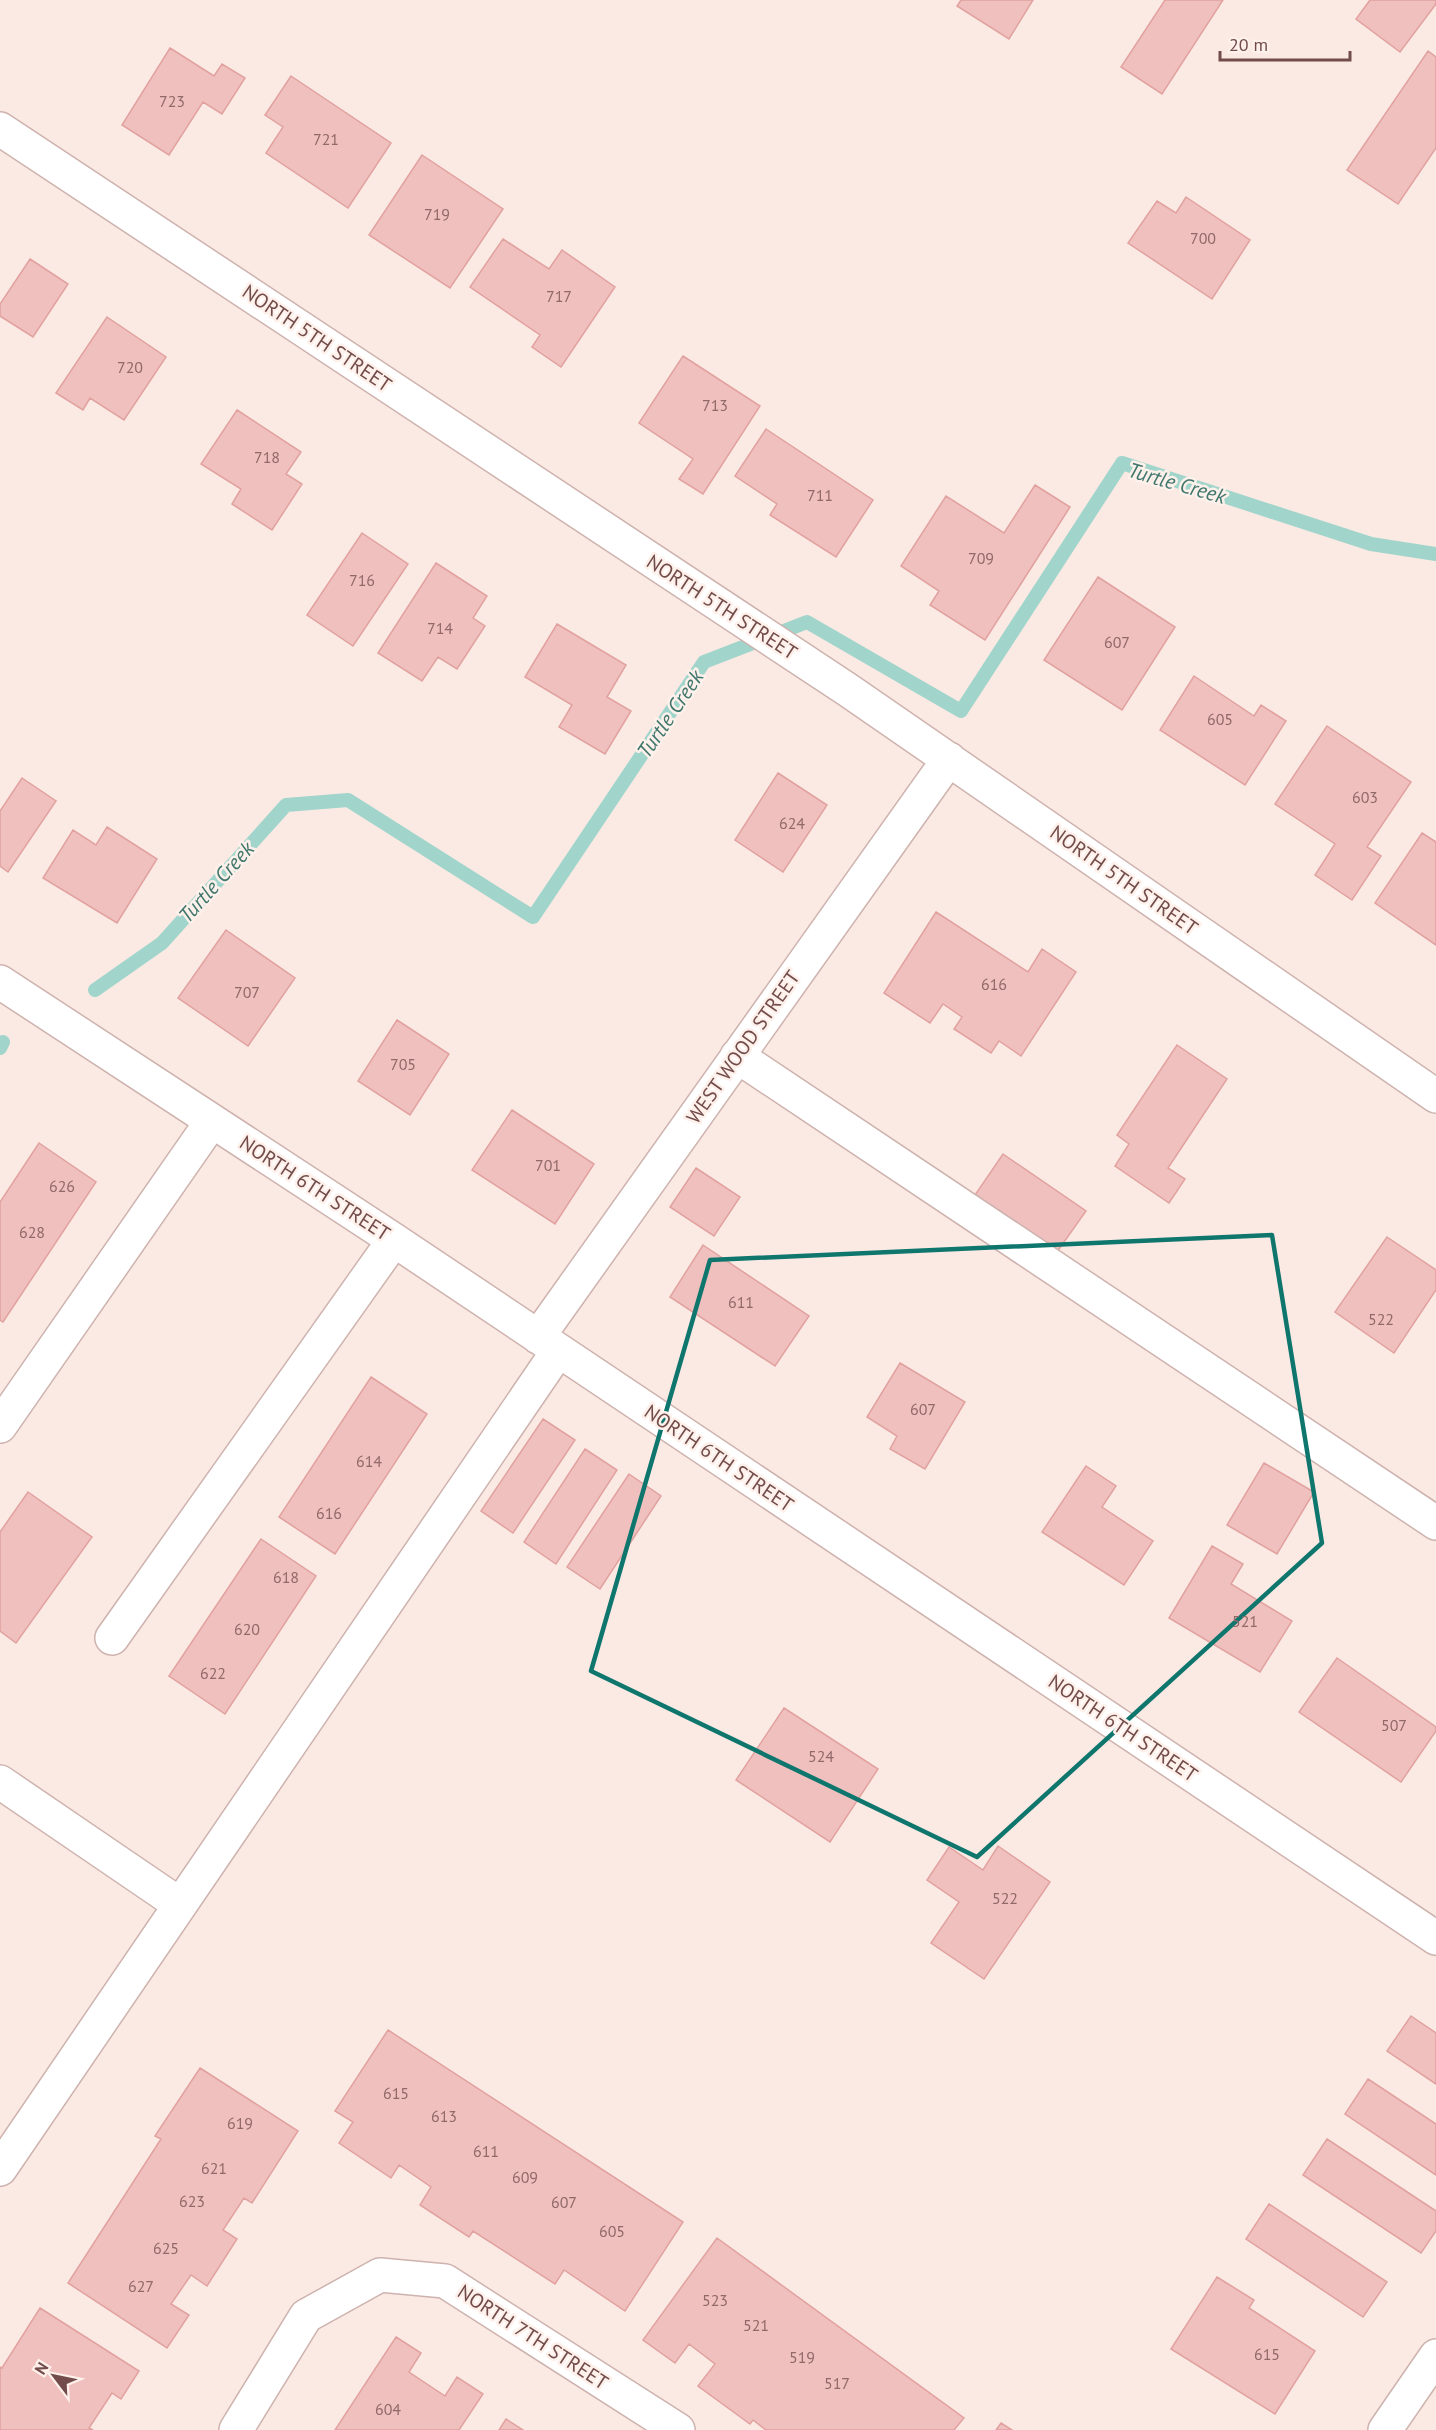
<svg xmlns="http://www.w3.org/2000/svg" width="1436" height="2430" font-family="'PT Sans',sans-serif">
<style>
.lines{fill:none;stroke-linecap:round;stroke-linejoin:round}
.stream{stroke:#a1d5cb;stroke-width:14}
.building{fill:#efc0be;stroke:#e1a19f;stroke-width:1.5}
.minor-casing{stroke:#ceb2ae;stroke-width:36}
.minor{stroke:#fff;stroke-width:33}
.marked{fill:none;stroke:#0f766e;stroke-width:4.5;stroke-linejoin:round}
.labels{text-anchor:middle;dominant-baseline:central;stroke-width:5;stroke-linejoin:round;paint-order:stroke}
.number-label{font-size:16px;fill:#916968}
.street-label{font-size:20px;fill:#724c4b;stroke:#fef0ea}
.water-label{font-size:21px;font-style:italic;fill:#40776d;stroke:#fef0ea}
</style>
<rect width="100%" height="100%" fill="#fbeae4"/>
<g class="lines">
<path class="stream" d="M95 990 162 943 286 805 348 800 533 917 704 662 807 622 961 711 1122 463 1371 544 1436 554
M0 1048 3 1042"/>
</g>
<path class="building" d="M961 0H1033L1009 39 957 6Z
M1165 0H1223L1162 94 1121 67Z
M1370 0H1436V4L1400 52 1356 19Z
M170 48 214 76 222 64 245 78 222 114 203 102 169 155 122 125Z
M1428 51 1436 57V148L1398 204 1347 170Z
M291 76 391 143 348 208 266 153 283 127 265 115Z
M422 155 503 209 450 288 369 235Z
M1186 197 1250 240 1212 299 1128 243 1157 201 1176 213Z
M503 239 549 269 562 250 615 287 561 367 532 347 540 335 470 287Z
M30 259 68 284 33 337 0 316V304Z
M107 317 166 357 124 420 90 398 83 410 56 393Z
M683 356 760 406 703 494 679 479 693 459 639 423Z
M237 410 301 452 286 474 302 484 272 530 232 504 241 489 201 464Z
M766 429 873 500 836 557 770 515 777 504 735 476Z
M1035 485 1070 507 985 640 930 605 939 591 901 566 946 496 1004 533Z
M362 533 408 564 353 646 307 615Z
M436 563 487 596 473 618 485 626 457 669 438 657 422 681 378 653Z
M1098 577 1175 627 1122 710 1044 660Z
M557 624 626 665 607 697 631 711 605 754 559 727 572 705 525 677Z
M1194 676 1254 716 1261 705 1286 721 1245 785 1160 730Z
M1327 726 1411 782 1367 847 1381 856 1352 900 1315 875 1335 844 1275 804Z
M778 773 827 805 783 872 735 840Z
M22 778 56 801 8 872 0 866V811Z
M107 827 157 859 117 923 43 878 73 830 96 845Z
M1422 833 1436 842V945L1375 903Z
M936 912 1028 972 1042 949 1076 972 1021 1056 999 1041 991 1053 954 1029 962 1017 943 1004 930 1023 884 993Z
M226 930 295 978 248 1046 178 998Z
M397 1020 449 1054 410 1115 358 1081Z
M1177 1045 1227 1079 1168 1168 1185 1179 1169 1203 1115 1166 1129 1144 1117 1135Z
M512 1110 594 1164 555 1224 472 1170Z
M39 1143 96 1182 3 1322 0 1320V1202Z
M1003 1154 1086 1211 1057 1252 975 1195Z
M696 1168 740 1197 714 1236 670 1207Z
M1387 1237 1436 1270V1290L1394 1353 1335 1312Z
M703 1245 809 1316 775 1366 670 1297Z
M900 1363 965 1402 925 1469 890 1449 897 1436 867 1417Z
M371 1377 427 1414 335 1554 279 1517Z
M543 1419 575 1440 513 1533 481 1511Z
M585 1449 617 1470 556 1564 524 1542Z
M1264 1463 1314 1492 1277 1554 1227 1525Z
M1086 1466 1116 1486 1102 1507 1153 1541 1124 1585 1042 1532Z
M629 1474 661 1496 600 1589 567 1567Z
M28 1492 92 1537 16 1643 0 1631V1532Z
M261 1539 316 1576 225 1714 169 1676Z
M1212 1546 1243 1564 1231 1584 1292 1621 1260 1672 1169 1618Z
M1337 1658 1436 1727V1731L1401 1782 1299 1712Z
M784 1708 878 1769 830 1842 736 1780Z
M998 1846 1050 1882 984 1979 931 1943 959 1902 927 1880 949 1847 983 1870Z
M1411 2016 1436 2033V2084L1387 2051Z
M388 2030 683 2222 625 2311 564 2270 555 2284 473 2231 469 2237 420 2205 431 2187 399 2165 391 2178 339 2143 353 2122 335 2111Z
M200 2068 298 2131 252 2203 244 2198 223 2230 237 2239 207 2286 191 2275 171 2304 189 2315 167 2348 68 2283 161 2139 155 2136Z
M1368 2079 1436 2124V2175L1345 2114Z
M1327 2139 1436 2211V2231L1421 2253 1303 2175Z
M1269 2204 1387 2282 1363 2317 1246 2239Z
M717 2238 964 2418 954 2430H766L753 2420 750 2424 698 2386 715 2364 689 2344 675 2363 643 2340Z
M1217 2277 1254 2300 1249 2308 1315 2351 1275 2414 1171 2349Z
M40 2308 139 2371 121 2399 112 2393 89 2428 93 2430H0V2367L2 2368Z
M396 2337 421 2353 409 2372 445 2396 457 2377 483 2394 459 2430H335Z
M506 2419 523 2430H499Z
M1001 2423 1012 2430H996Z"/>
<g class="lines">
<defs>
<path id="minor" d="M0 129 848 690 1436 1096
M0 982 394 1240 1436 1938
M737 1056 1436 1523
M538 1337 949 759
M0 1426 212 1121
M112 1638 394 1240
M0 1782 179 1904
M0 2169 558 1351
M236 2430 306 2316 380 2275 445 2281 678 2430
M1385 2430 1436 2356"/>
</defs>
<use href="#minor" class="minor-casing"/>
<use href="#minor" class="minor"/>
</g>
<path class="marked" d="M1272 1235 1322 1543 977 1857 591 1671 710 1260Z"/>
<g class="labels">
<g class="number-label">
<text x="172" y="101">723</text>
<text x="326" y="139">721</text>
<text x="437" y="214">719</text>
<text x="1203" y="238">700</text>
<text x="559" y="296">717</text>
<text x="130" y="367">720</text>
<text x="715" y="405">713</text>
<text x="267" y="457">718</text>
<text x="820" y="495">711</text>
<text x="981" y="558">709</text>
<text x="362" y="580">716</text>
<text x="440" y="628">714</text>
<text x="1117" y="642">607</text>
<text x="1220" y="719">605</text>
<text x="1365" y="797">603</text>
<text x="792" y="823">624</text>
<text x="994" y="984">616</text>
<text x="247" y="992">707</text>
<text x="403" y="1064">705</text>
<text x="548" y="1165">701</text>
<text x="62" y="1186">626</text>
<text x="32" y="1232">628</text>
<text x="741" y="1302">611</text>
<text x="1381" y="1319">522</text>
<text x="923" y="1409">607</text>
<text x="369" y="1461">614</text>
<text x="329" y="1513">616</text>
<text x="286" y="1577">618</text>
<text x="1245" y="1621">521</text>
<text x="247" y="1629">620</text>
<text x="213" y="1673">622</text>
<text x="1394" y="1725">507</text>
<text x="821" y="1756">524</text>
<text x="1005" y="1898">522</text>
<text x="396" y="2093">615</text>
<text x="444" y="2116">613</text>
<text x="240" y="2123">619</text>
<text x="486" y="2151">611</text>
<text x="214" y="2168">621</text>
<text x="525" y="2177">609</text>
<text x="192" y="2201">623</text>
<text x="564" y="2202">607</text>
<text x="612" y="2231">605</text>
<text x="166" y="2248">625</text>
<text x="141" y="2286">627</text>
<text x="715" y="2300">523</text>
<text x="756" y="2325">521</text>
<text x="1267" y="2354">615</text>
<text x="802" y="2357">519</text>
<text x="837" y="2383">517</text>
<text x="388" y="2409">604</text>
</g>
<g class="street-label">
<text transform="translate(317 338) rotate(34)">NORTH 5TH STREET</text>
<text transform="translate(722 607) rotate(33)">NORTH 5TH STREET</text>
<text transform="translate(1124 880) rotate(35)">NORTH 5TH STREET</text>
<text transform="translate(743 1047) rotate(-55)">WEST WOOD STREET</text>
<text transform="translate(315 1188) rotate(33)">NORTH 6TH STREET</text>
<text transform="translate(719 1458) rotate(34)">NORTH 6TH STREET</text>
<text transform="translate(1123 1728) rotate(34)">NORTH 6TH STREET</text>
<text transform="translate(533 2337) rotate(33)">NORTH 7TH STREET</text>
</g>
<g class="water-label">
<text transform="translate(1177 483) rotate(16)">Turtle Creek</text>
<text transform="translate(670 714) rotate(-56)">Turtle Creek</text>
<text transform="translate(216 882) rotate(-48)">Turtle Creek</text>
</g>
</g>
<g transform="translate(54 2376) rotate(302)" stroke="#fef0ea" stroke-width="4.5" paint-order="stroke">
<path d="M0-4.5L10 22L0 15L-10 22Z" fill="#724c4b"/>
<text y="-9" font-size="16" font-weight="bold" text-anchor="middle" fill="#724c4b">N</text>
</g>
<path d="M1220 51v9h130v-9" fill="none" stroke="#724c4b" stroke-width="3"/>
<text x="1229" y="51" font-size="18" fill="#724c4b" stroke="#fef0ea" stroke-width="4.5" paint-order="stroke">20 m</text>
</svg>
